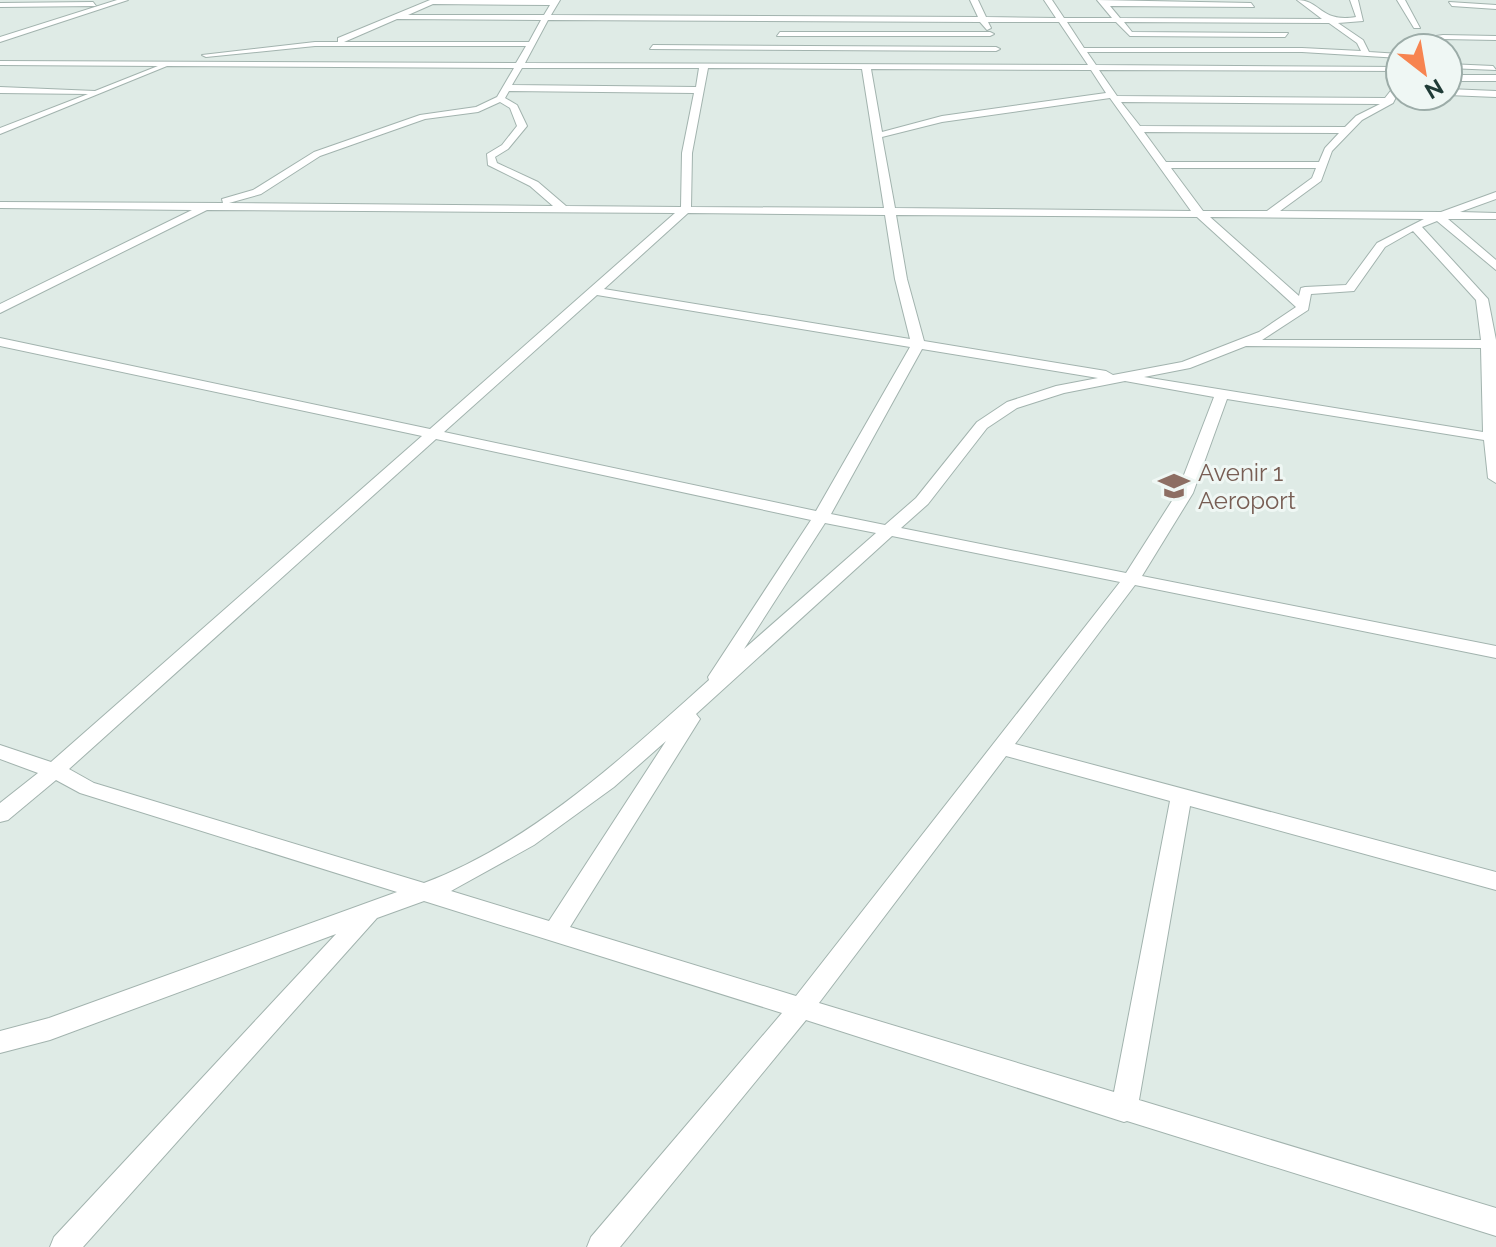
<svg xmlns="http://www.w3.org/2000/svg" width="1496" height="1247" font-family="Raleway,sans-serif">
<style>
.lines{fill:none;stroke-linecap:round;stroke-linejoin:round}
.minor-casing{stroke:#a2b3ae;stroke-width:2}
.minor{fill:#fff;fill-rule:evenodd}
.labels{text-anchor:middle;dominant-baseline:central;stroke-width:6;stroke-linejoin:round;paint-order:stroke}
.education-label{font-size:24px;fill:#785e54;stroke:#eff7f4;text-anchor:start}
</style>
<rect width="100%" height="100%" fill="#dfebe6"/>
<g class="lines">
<defs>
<path id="minor" d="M117 0H128L0 42V37Z
M430 0H560L551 15 978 17 970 0H978L986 17 1056 18 1044 0H1052L1064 18H1112L1097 0 1251 3 1254 7 1110 6 1120 18 1322 19 1297 0C1321 0 1320 23 1356 17L1350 0H1358L1363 21 1338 23 1363 40 1369 52 1400 54V58L1302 52H1087L1096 65 1400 67V71L1099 70 1117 96 1385 98 1400 79V89L1393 103 1362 120 1332 151 1321 181 1280 211 1441 212 1496 192V199L1460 212 1496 213V219H1448L1496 260V270L1437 221 1422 227 1488 299 1496 340V483L1488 478 1484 440 1227 399 1193 493 1142 576 1496 646V658L1135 585 1015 744 1496 872V890L1190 806 1139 1100 1496 1208V1236L1127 1121 1124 1122 806 1020 620 1247H587L591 1237 782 1013 424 901 377 918 83 1247H50L54 1237 336 934 50 1040 0 1053V1031L49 1018 397 892 80 793 56 780 8 820 0 822V803L38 773 0 759V745L51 762 422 436 0 346V338L430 429 675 213 207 210 0 313V304L192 210 0 208V202L223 203 222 199 253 190 314 152 420 115 476 107 497 97 514 68 167 66 0 134V128L88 94 0 93V87L95 91 158 66 0 65V61L516 63 526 46H315L206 57 202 55 315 42H338V38ZM433 4 550 5 544 15H408ZM397 19 541 20 529 42H344ZM548 20 980 22 987 30 991 28 988 22H1059L1088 65 525 63ZM1067 22H1116L1130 36 1285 37 1288 33 1132 32 1124 22 1329 23 1357 43 1361 51 1302 48H1084ZM522 68H699L696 87 512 85ZM708 68 862 69 884 208 691 207 692 153ZM871 69 1091 70 1106 93 942 116 882 132ZM509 91 694 93 682 153 681 207 566 206 538 182 497 163 495 157 508 149 527 126 517 105 505 98ZM1110 98 1191 211 895 208 882 137 942 122ZM500 102 510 108 517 126 502 145 487 154 488 165 530 186 553 206 229 203 261 194 320 156 425 119 478 112ZM1121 102 1380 104 1356 116 1345 127 1140 126ZM1144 132 1339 133 1325 148 1319 162H1166ZM1171 168H1316L1312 178 1267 211H1203ZM688 213 885 215 895 279 910 339 604 289ZM896 215 1197 217 1296 307 1259 332 1182 362 1113 375 1106 371 924 341 907 279ZM1210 217 1424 219 1377 243 1346 285 1305 287 1301 288 1299 296ZM1413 231 1476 300 1481 340H1262L1308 310 1311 294 1354 291 1385 247ZM597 295 910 347 816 511 444 432ZM1246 346 1481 348 1483 432 1144 377 1190 368ZM922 349 1098 378 1056 386 1007 402 977 422 916 498 885 525 831 514ZM1125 381 1214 397 1177 493 1126 573 901 528 928 504 987 428 1017 408 1064 393ZM436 439 811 520 708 677 709 680C625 755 532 843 424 883L94 783 69 769ZM825 523 876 533 744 649ZM892 536 1120 582 796 996 570 927 700 719 696 714ZM666 741 549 921 451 891 534 845 614 787ZM1006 756 1170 801 1114 1092 819 1003Z
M1397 0H1405L1420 28H1414Z
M93 2 96 6 0 7V3Z
M1449 2 1496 5V9L1452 6Z
M780 32H990L994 34 990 36H777Z
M1443 35 1496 36V40L1443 39 1421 43 1425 48H1416L1412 44 1415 39Z
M653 45 996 47 1000 49 996 51 650 49Z
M1448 64 1493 66 1496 70 1448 68Z
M1448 75H1496V81H1448Z
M1448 89 1496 91V97L1448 95Z"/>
</defs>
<use href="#minor" class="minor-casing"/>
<use href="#minor" class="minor"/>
</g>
<defs>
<symbol id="school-bare" viewBox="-9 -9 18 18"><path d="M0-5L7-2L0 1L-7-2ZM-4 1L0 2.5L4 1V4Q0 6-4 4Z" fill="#8d6e63" stroke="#eff7f4" stroke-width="2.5" paint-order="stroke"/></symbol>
</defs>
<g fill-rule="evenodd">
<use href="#school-bare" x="1152" y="464" width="44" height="44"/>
</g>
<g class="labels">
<g class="education-label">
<text x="1198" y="472">Avenir 1<tspan x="1198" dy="28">Aeroport</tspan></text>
</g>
</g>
<g transform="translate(1424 72) rotate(149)"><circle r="38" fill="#eff7f4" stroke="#9caca8" stroke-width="2"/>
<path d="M0-6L14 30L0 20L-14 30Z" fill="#f78450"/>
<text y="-12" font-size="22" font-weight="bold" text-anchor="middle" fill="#1f3b36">N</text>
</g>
</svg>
